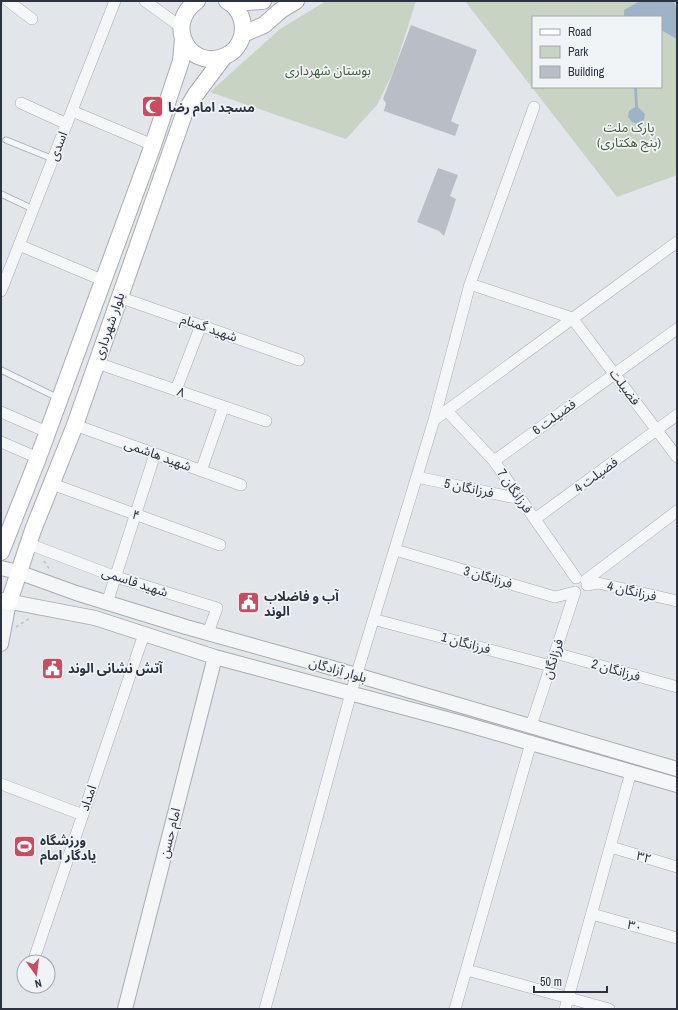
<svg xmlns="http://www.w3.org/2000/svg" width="678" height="1010" font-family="'Archivo Narrow','Noto Sans Arabic',sans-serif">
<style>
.green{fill:#c8d3c3;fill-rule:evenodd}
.water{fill:#9fb3c8}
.building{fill:#b9bec6}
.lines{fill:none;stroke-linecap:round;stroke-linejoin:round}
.service-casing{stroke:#a7acb4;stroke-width:7}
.minor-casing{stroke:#a7acb4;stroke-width:12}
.tertiary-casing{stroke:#a7acb4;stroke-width:16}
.secondary-casing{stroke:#a7acb4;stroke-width:18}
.path{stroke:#c0c3c8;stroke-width:1.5;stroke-dasharray:3 3;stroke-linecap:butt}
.service{stroke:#f5f6f8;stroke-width:5.5}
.minor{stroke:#f5f6f8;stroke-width:11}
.tertiary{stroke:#f5f6f8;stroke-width:14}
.secondary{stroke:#fff;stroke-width:16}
.labels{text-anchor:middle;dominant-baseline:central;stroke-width:3.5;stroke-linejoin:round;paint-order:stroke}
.park-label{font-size:13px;fill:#405c38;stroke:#f1f4f7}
.poi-label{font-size:13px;font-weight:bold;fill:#2b3341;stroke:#f1f4f7;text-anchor:start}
.street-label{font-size:13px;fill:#2b3341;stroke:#f1f4f7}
</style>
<rect width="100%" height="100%" fill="#e2e5ea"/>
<path class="green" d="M326 1H416L394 70 377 105 346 139 210 92 280 29Z
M465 1H677V175L617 197ZM533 17H661V87H533Z"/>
<path class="water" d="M640 1H674L677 12V39L661 30V17H624V10Z
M634 87H637L638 107 645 114 644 120 638 124 632 122 628 117 629 111 635 107Z"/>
<path class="building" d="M411 25 477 50 451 121 459 125 455 136 384 111 386 103 383 99Z
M438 168 458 175 450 196 456 199 444 236 439 231 417 222Z"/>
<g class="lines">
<defs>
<path id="service" d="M6 140 53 159
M1 194 33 209
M1 370 58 398"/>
<path id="minor" d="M8 1 32 19
M145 1 181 27
M21 103 67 124
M72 111 153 145
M19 245 102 280
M470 284 572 318 677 457
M1 291 115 1
M119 297 299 360
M97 363 266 421
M176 390 201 325
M447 411 494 461 576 578
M1 412 47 432
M434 420 470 284 534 107
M75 425 241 485
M1 442 38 458
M494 461 677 329
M201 471 223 408
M417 477 520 499
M52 484 220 545
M535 519 677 415
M29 544 116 577 217 608 208 633
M402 552 555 597 575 592
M586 580 677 511
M587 585 598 583 677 601
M107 603 155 454
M380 621 551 666
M555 653 677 687
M531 726 575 592
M1 784 83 815
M611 847 677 867
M592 914 677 938
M33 962 144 634
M467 970 609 1009
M265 1009 351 693 434 420 677 242
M455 1009 531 743
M565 1009 631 772"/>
<path id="tertiary" d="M1 568 18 572 76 593 186 627 322 665 677 769
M1 600 95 618 215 657 458 722 677 785
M1 644 9 602
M125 1009 215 657"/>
<path id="secondary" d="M197 1C162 26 192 75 229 54 238 49 243 38 243 28 243 17 237 6 227 1
M231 3 263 1
M243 34 264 25 281 10 296 1
M1 552 38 458 153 145 181 61 183 39
M9 602 33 530 75 425 184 114 196 94 223 58"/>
</defs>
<use href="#service" class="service-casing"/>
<use href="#minor" class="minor-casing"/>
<use href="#tertiary" class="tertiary-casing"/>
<use href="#secondary" class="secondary-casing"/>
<path class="path" d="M44 561 50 570
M16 627 30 618"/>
<use href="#service" class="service"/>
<use href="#minor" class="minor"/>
<use href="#tertiary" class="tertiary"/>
<use href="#secondary" class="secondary"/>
</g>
<defs>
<symbol id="mosque-square" viewBox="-11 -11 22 22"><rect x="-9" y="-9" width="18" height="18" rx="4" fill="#c94d60" stroke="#f1f4f7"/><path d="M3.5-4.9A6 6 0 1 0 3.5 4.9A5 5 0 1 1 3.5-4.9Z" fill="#fff"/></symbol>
<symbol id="civic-square" viewBox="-11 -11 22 22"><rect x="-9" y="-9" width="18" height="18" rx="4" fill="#c94d60" stroke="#f1f4f7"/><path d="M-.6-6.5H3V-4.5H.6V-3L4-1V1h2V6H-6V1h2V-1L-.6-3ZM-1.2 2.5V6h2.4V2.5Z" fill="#fff"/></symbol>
<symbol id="stadium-square" viewBox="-11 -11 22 22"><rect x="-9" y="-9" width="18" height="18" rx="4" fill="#c94d60" stroke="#f1f4f7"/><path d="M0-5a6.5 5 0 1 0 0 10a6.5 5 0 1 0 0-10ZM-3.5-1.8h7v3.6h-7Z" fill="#fff"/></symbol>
</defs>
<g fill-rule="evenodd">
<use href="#mosque-square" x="140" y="94" width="25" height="25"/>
<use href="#civic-square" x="236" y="590" width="25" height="25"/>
<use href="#civic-square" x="40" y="656" width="25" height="25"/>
<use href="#stadium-square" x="12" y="834" width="25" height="25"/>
</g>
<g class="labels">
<g class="park-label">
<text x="328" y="70">بوستان شهرداری</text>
<text x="629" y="127">پارک ملت<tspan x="629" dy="15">(پنج هکتاری)</tspan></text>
</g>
<g class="poi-label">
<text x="168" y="107">مسجد امام رضا</text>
<text x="264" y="596">آب و فاضلاب<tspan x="264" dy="15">الوند</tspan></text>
<text x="68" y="668">آتش نشانی الوند</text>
<text x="40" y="840">ورزشگاه<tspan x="40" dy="15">یادگار امام</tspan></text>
</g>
<g class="street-label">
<text transform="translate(58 146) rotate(-69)">اسدی</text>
<text transform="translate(109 326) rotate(-71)">بلوار شهرداری</text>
<text transform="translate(209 328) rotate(19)">شهید گمنام</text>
<text transform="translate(625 387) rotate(53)">فضیلت</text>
<text transform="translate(181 392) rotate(20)">۸</text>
<text transform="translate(554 417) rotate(-36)">فضیلت 6</text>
<text transform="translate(158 455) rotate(20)">شهید هاشمی</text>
<text transform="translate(596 475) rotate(-36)">فضیلت 4</text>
<text transform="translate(469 488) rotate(12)">فرزانگان 5</text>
<text transform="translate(515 491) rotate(55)">فرزانگان 7</text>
<text transform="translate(136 515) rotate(20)">۴</text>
<text transform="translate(488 577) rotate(16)">فرزانگان 3</text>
<text transform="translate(135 582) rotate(18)">شهید قاسمی</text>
<text transform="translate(632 591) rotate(13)">فرزانگان 4</text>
<text transform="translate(466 643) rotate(15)">فرزانگان 1</text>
<text transform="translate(553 659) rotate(-72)">فرزانگان</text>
<text transform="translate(338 670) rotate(16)">بلوار آزادگان</text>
<text transform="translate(616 670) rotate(16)">فرزانگان 2</text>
<text transform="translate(88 798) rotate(-71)">امداد</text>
<text transform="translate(170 833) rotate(-76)">امام حسن</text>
<text transform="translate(644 857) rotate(17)">۳۲</text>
<text transform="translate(635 926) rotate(16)">۳۰</text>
</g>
</g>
<rect width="678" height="1010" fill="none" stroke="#2b3341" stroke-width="4"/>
<rect x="532" y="16" width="130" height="72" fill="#f1f4f7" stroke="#a2a7ae"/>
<rect x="540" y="29" width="20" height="6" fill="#ffffff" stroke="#a2a7ae"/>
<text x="568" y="36" font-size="12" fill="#2b3341">Road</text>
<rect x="540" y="46" width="20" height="12" fill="#c8d3c3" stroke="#a2a7ae"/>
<text x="568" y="56" font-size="12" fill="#2b3341">Park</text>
<rect x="540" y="66" width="20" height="12" fill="#b9bec6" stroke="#a2a7ae"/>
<text x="568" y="76" font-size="12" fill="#2b3341">Building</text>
<g transform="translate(36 974) rotate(166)"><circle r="19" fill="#f1f4f7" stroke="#a2a7ae"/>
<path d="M0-3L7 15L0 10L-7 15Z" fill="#c94d60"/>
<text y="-6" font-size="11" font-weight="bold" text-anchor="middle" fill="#2b3341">N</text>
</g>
<path d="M534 986v6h73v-6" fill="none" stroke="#2b3341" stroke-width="2"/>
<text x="540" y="986" font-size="12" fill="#2b3341" stroke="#f1f4f7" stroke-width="3" paint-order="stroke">50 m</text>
</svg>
